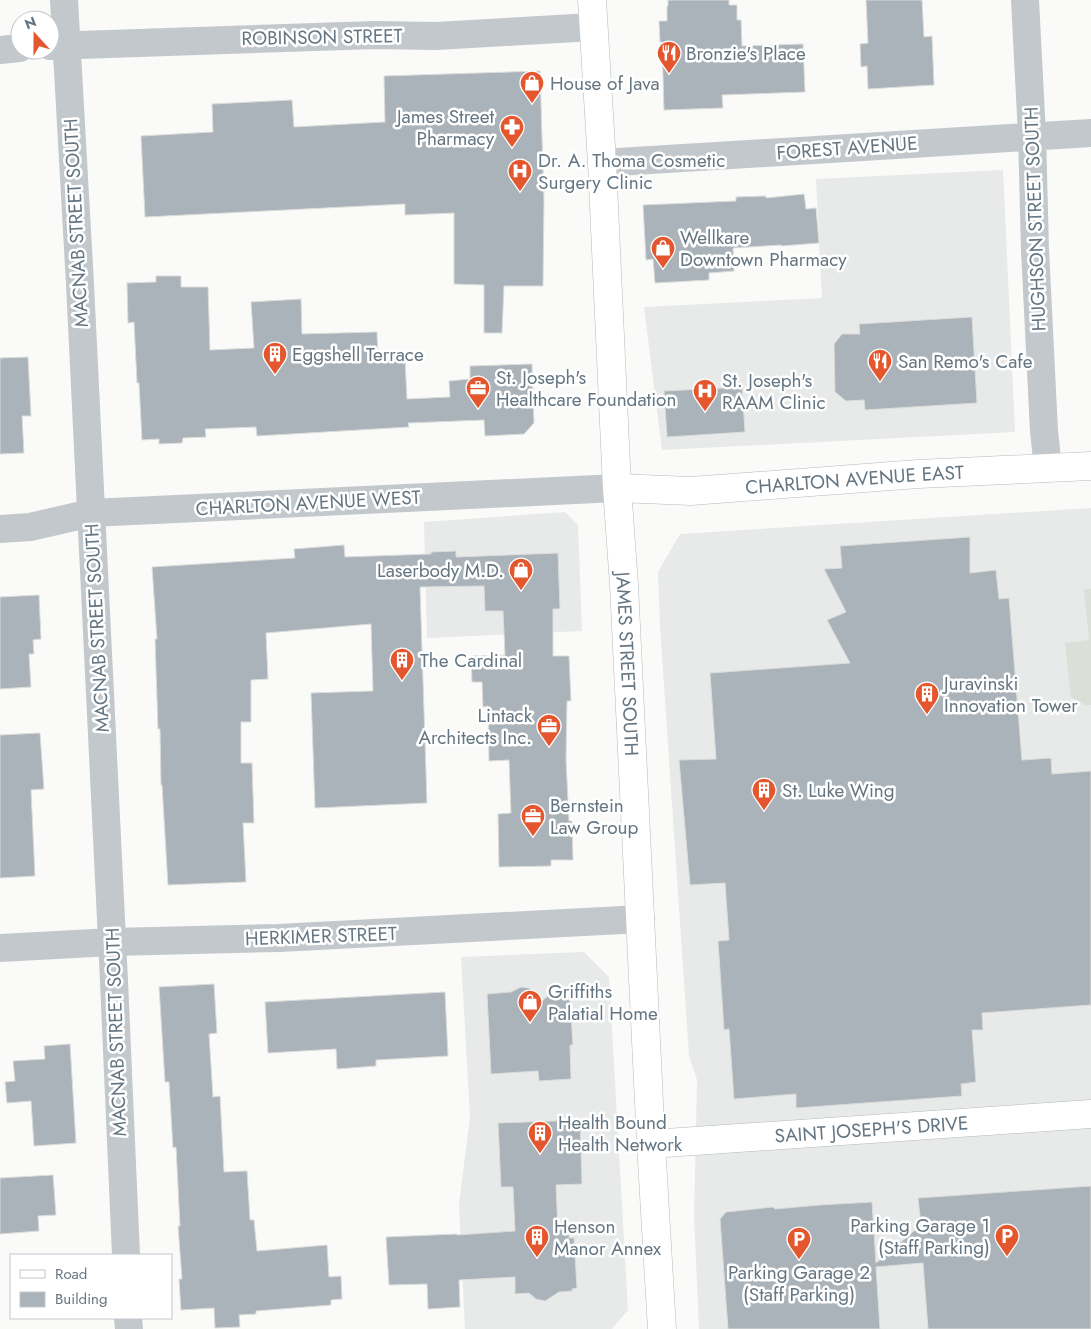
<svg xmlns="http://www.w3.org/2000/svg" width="1091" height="1329" font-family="Jost,sans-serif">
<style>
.built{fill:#e8e9e9}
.green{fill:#dadfd7}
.building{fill:#aab3b9;stroke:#dcdcda}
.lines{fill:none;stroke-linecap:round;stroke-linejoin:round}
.major-casing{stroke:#b5babe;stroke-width:29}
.minor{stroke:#c3c8cc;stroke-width:28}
.major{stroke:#fff;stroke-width:28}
.labels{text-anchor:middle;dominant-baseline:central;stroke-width:5;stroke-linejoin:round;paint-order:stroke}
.street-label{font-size:19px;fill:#657683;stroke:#fff}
.poi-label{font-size:19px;fill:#657683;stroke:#fff;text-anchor:start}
</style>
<rect width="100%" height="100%" fill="#fafaf8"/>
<path class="built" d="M1003 170 1015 432 662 450 644 307 822 298 816 179Z
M1091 508V1329H699L694 1218 697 1080 689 1056 660 626 658 572 680 534Z
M565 512 578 525 582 631 427 638 424 522Z
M584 952 609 977 628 1310 612 1329H465L459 1204 470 1117 461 957Z"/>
<path class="green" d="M1084 589H1091V705H1085L1071 697 1065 643 1089 640Z"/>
<path class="building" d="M668 0H729V5H737V20H741L742 46 803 44 805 92 722 95 723 108 664 110 662 42H660L659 21H667V6H668Z
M866 0H922L924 37 932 36 934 85 868 89 867 66 861 67 860 44 868 43Z
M540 71 544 201 543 286H504L502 333H484V285L454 284V213L405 215V204L145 217 141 136 213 132 212 104 292 100 294 127 385 122 384 76Z
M804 194 806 209 816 208 819 243 781 246V245L733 248 734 271 709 273V280L655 283 653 259 646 260 643 205 736 201V197L766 196V198Z
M156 276H181V287H208L210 350 254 348 251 302 301 299 302 334 377 332 378 360 405 359 407 399 450 397 449 381 470 379V366L532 364 534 423 524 434 485 436 484 420 408 423 409 427 257 436 256 427 205 429 206 437 183 438 182 443 159 444V439L142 440 139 383H137L134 322 128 323 127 283 156 282Z
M972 317 977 403 865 410 864 400 846 401 835 392 834 344 842 334H860L859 324Z
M28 357 31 416H22L24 453 0 454V358Z
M742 387 745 432 667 437 664 391Z
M970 537V573L996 570 999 599 1009 598 1022 760 1051 758 1052 774 1091 771V1005L982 1013 983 1030H972L976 1082 961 1084 962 1096 796 1108V1094L734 1099 729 1029 724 1030 718 941 729 940 725 883 690 885 679 760 716 759 710 673 850 663 827 620 846 612 824 569 842 568 840 546Z
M344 545 345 557 431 554V552L456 551V557L558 553 560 609H553V656H569L571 701H567L566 759 569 821H572L573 860H551V866L499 867 498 814 511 813 509 760 489 761 488 706 483 707 482 682H472L471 656 505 655 503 611H485L484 586 420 587 427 803 315 808 311 693 373 691 371 624 266 633 268 679 251 680V722H241V763H252L254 823H243L246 882 168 885 162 785H161L160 729H158L155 639H157L152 567 295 558 294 549Z
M39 595 41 639 33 640 34 654H29L31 687 0 689V597Z
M40 733 44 789 31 790 35 876 0 878V735Z
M214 984 217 1033 209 1034 213 1097 220 1096 224 1172 247 1171 250 1220H254L257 1251 327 1245 329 1277 341 1276 342 1299 331 1300V1305L256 1311V1314L239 1315 240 1327 215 1328 214 1308 181 1310 179 1279H182L178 1226H180L176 1147 173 1148 169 1082H165L159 987Z
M521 987 529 988 542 1001 556 989 570 1001 573 1045H570L571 1079 539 1081 538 1071 491 1074 487 994 511 992Z
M445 992 448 1056 376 1060V1066L337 1069 336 1049 268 1053 265 1002Z
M70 1044 76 1143 34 1146 31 1101 7 1103 5 1082 15 1081 13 1061 45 1059 44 1046Z
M580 1120 582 1184 556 1185 558 1230 569 1229V1238H574L577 1288 572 1289V1291L559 1292 545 1301 536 1299 529 1293 515 1294V1277L459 1280 460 1307 428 1309 427 1284 389 1285 386 1237 457 1234V1235L515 1231 513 1187H501L498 1123Z
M53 1175 56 1215 38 1216 39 1231 0 1234V1178Z
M1091 1186V1329H928L923 1263 876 1267 880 1329H728L720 1219 726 1212 773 1207 775 1209 820 1205 872 1202 876 1263 921 1225 918 1198Z"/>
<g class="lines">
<defs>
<g id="major">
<path id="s1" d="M592 0 602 163 617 488 624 585 651 1144 662 1329"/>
<path id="s2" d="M617 488 691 491 918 474 1091 466"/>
<path id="s3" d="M651 1144 1091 1114"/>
</g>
</defs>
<use href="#major" class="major-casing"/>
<path class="minor" d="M64 0 80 284 114 981 126 1255
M1025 0 1032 135 1035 250 1044 431 1048 468
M50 46 375 35 436 36 593 27
M0 50 20 48
M602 163 1091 133
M0 529 30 527 91 513 617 488
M0 948 112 942 279 938 641 919
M128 1318 129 1329"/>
<use href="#major" class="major"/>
</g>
<defs>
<symbol id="restaurant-pin" viewBox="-11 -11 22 30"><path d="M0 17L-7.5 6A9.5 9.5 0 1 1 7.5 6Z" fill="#e4572e" stroke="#fff"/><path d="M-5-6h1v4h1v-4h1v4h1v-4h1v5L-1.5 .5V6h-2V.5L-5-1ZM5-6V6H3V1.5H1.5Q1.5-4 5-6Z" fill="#fff"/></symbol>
<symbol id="shop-pin" viewBox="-11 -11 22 30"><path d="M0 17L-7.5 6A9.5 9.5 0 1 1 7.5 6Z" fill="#e4572e" stroke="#fff"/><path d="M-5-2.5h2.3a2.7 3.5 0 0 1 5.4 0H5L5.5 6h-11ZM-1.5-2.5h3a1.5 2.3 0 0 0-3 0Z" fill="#fff"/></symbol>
<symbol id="pharmacy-pin" viewBox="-11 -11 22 30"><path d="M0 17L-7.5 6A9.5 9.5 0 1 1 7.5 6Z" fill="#e4572e" stroke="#fff"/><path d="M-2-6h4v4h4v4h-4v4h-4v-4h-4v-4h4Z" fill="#fff"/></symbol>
<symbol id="hospital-pin" viewBox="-11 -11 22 30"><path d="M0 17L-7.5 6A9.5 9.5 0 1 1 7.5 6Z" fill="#e4572e" stroke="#fff"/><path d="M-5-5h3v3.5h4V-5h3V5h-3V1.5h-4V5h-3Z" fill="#fff"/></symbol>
<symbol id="building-pin" viewBox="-11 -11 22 30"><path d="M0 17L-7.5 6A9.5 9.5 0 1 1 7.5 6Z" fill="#e4572e" stroke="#fff"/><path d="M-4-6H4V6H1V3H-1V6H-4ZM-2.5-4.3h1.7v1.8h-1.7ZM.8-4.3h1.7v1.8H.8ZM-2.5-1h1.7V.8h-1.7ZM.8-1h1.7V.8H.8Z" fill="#fff"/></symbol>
<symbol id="office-pin" viewBox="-11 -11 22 30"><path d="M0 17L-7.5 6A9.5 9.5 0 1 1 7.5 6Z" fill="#e4572e" stroke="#fff"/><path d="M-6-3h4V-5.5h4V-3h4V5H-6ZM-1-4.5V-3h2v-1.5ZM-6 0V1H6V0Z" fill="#fff"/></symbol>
<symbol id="parking-pin" viewBox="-11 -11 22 30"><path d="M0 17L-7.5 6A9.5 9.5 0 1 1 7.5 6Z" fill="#e4572e" stroke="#fff"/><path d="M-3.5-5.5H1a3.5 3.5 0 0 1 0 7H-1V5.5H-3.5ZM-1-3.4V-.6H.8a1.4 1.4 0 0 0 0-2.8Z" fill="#fff"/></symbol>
</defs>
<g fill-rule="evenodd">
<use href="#restaurant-pin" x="655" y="39" width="28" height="38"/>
<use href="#shop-pin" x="518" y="69" width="28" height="38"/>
<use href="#pharmacy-pin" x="498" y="113" width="28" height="38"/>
<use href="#hospital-pin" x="506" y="157" width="28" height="38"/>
<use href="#shop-pin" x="649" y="234" width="28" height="38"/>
<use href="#building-pin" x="261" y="340" width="28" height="38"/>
<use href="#restaurant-pin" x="866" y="347" width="28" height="38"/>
<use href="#office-pin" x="464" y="374" width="28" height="38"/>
<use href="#hospital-pin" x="691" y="377" width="28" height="38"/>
<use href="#shop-pin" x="507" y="556" width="28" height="38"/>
<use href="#building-pin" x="388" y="646" width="28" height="38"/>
<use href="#building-pin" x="913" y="680" width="28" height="38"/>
<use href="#office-pin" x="535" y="712" width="28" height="38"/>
<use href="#building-pin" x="750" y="776" width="28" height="38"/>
<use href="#office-pin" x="519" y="802" width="28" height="38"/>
<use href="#shop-pin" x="516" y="988" width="28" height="38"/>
<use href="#building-pin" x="526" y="1119" width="28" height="38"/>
<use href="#parking-pin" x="993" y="1222" width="28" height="38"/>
<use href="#building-pin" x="523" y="1223" width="28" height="38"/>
<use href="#parking-pin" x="785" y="1225" width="28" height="38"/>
</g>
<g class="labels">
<g class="street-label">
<text transform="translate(322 37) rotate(-1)">ROBINSON STREET</text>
<text transform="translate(847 148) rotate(-4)">FOREST AVENUE</text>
<text transform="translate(1035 219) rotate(-92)">HUGHSON STREET SOUTH</text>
<text transform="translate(76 223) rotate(-93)">MACNAB STREET SOUTH</text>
<text stroke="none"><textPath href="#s2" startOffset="238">CHARLTON AVENUE EAST</textPath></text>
<text transform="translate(308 503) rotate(-3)">CHARLTON AVENUE WEST</text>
<text transform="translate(97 628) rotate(-93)">MACNAB STREET SOUTH</text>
<text stroke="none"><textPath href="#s1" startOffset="665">JAMES STREET SOUTH</textPath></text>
<text transform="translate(321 936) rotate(-2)">HERKIMER STREET</text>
<text transform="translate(116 1032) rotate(-92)">MACNAB STREET SOUTH</text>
<text stroke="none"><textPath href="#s3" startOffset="221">SAINT JOSEPH'S DRIVE</textPath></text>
</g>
<g class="poi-label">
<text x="686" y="53">Bronzie's Place</text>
<text x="550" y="83">House of Java</text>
<text x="494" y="116" text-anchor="end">James Street<tspan x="494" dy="22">Pharmacy</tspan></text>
<text x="538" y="160">Dr. A. Thoma Cosmetic<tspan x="538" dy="22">Surgery Clinic</tspan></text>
<text x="680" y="237">Wellkare<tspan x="680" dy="22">Downtown Pharmacy</tspan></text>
<text x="292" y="354">Eggshell Terrace</text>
<text x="898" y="361">San Remo's Cafe</text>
<text x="496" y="377">St. Joseph's<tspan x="496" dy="22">Healthcare Foundation</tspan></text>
<text x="722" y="380">St. Joseph's<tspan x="722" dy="22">RAAM Clinic</tspan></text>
<text x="504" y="570" text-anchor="end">Laserbody M.D.</text>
<text x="420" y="660">The Cardinal</text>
<text x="944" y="683">Juravinski<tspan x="944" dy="22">Innovation Tower</tspan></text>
<text x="532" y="715" text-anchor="end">Lintack<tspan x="532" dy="22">Architects Inc.</tspan></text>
<text x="782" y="790">St. Luke Wing</text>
<text x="550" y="805">Bernstein<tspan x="550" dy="22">Law Group</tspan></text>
<text x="548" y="991">Griffiths<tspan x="548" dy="22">Palatial Home</tspan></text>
<text x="558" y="1122">Health Bound<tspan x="558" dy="22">Health Network</tspan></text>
<text x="990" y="1225" text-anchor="end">Parking Garage 1<tspan x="990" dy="22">(Staff Parking)</tspan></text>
<text x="554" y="1226">Henson<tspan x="554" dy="22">Manor Annex</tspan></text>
<text x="799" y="1272" text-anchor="middle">Parking Garage 2<tspan x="799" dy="22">(Staff Parking)</tspan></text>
</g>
</g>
<rect x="10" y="1254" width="162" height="65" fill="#ffffff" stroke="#c1c8cd"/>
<rect x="20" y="1270" width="25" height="8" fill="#ffffff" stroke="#c1c8cd"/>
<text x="55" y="1279" font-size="15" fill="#657683">Road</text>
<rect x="20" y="1292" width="25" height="15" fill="#aab3b9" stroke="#c1c8cd"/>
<text x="55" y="1304" font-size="15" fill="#657683">Building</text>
<g transform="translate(35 35) rotate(339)"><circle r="24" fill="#ffffff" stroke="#c1c8cd"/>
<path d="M0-4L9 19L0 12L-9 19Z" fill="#e4572e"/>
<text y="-8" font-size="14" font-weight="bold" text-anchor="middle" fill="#657683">N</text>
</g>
</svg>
